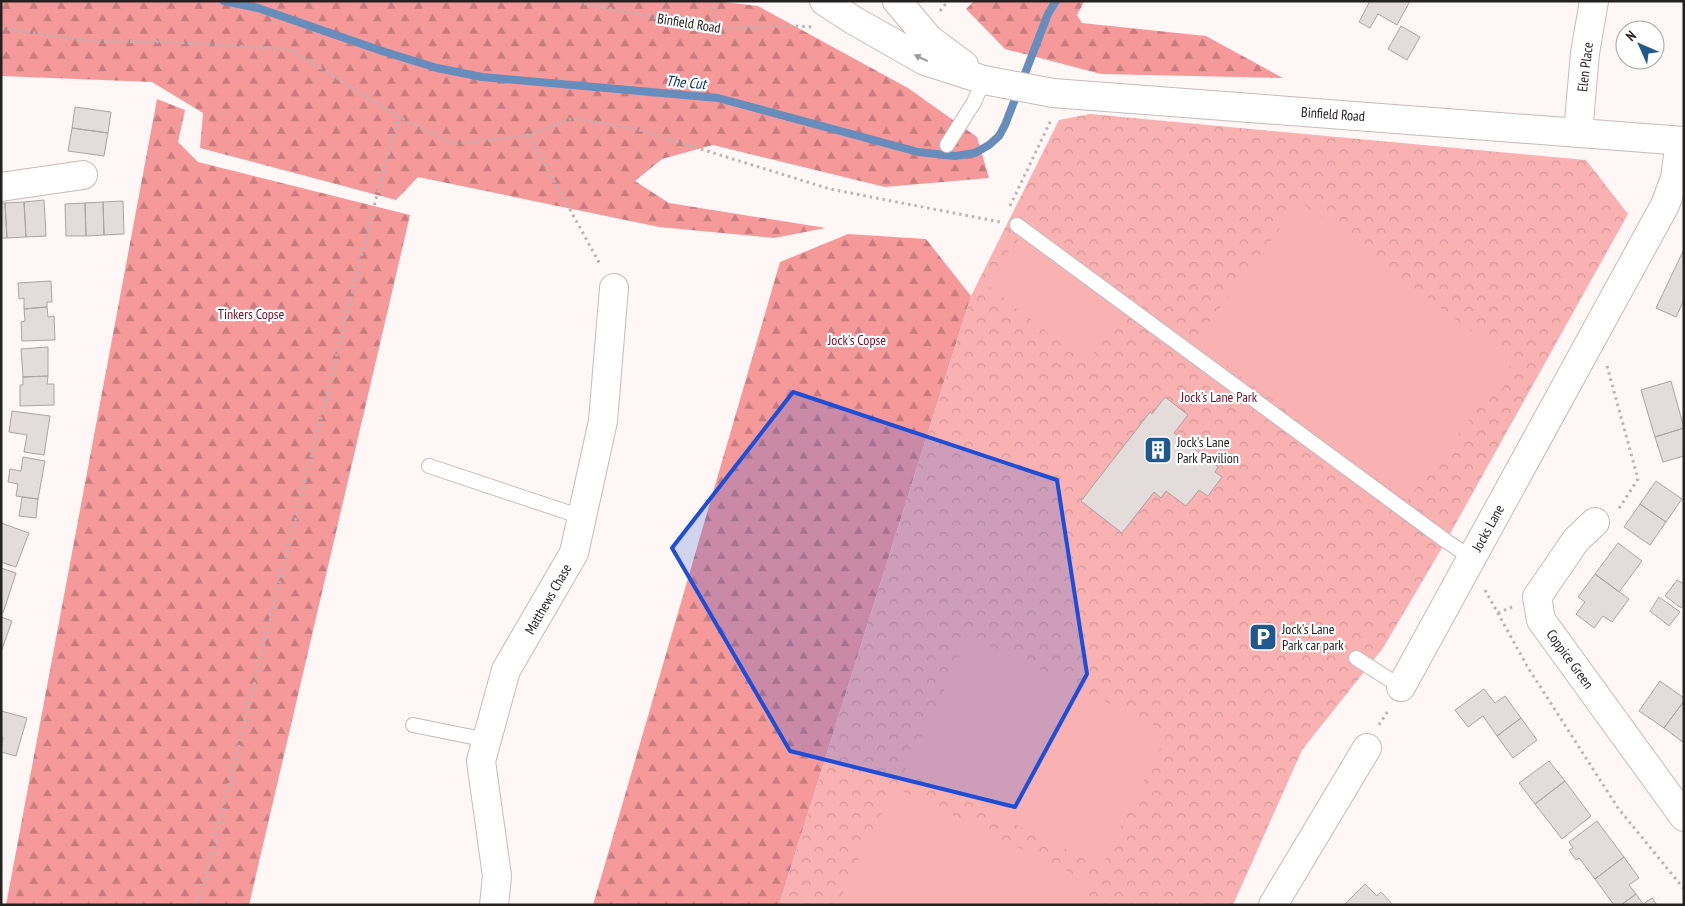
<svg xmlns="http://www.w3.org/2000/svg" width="1685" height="906" font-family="'PT Sans Narrow',sans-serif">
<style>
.forest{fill:url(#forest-firs)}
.park{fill:url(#park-crowns)}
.pitch{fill:#fab1b2}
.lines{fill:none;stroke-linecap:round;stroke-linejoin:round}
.stream{stroke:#668dbb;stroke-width:8}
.building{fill:#e4dbdb;stroke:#aca3a3}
.lane-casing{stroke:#c4bbbb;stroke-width:16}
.street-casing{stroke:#c4bbbb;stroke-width:30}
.secondary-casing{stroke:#c4bbbb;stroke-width:30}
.path{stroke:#bbb4b4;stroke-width:3;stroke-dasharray:2.5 4;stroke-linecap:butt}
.lane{stroke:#fff;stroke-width:14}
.street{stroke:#fff;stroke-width:28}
.secondary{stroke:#fff;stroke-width:28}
.oneway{fill:#9c9b9b}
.marked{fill:#1d4ed8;fill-opacity:0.2;stroke:#1d4ed8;stroke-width:4;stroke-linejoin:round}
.labels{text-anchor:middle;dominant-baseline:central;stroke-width:4.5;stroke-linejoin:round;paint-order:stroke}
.street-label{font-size:14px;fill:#242121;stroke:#fff}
.park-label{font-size:14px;fill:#7c0c22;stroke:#fff}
.poi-label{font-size:14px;fill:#242121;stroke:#fff;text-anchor:start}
.water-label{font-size:15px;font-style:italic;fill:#09325b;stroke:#fff}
</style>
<defs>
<pattern id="forest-firs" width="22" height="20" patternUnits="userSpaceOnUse" patternTransform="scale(1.25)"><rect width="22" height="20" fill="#f6999b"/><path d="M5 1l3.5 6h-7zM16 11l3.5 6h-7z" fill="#c77c7e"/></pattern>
<pattern id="park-crowns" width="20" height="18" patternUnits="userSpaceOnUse" patternTransform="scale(1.25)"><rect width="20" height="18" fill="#fab1b2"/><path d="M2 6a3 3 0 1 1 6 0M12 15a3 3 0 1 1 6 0" fill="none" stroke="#d69899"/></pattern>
</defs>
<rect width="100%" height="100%" fill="#fff6f6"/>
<path class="forest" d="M1 1H716L758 6 908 88 977 137 989 178 885 187 713 145 662 159 635 181 669 203 826 228 774 238 659 227 418 177 396 200 200 148 203 113 152 82 1 76Z
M974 1H1089L1084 2 1077 15 1082 23 1206 36 1283 78 1101 74 1005 49 966 9Z
M157 99 185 110 178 142 198 162 410 215 249 905H6Z
M848 234 926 239 971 296 779 905H593L780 262Z"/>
<path class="park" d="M1090 114 1586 160 1628 214 1446 541 1383 648 1302 750 1233 905H779L971 296 1059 120Z"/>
<path class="pitch" d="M1300 202 1513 362 1407 501 1195 341Z
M1024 232 1126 313 1086 363 985 283Z
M970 636 1168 732 1102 866 905 771Z
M894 787 1092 883 1081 905H837Z"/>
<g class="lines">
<path class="stream" d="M224 1 258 8 382 51 437 68 482 77 718 98 918 152 955 156 975 153 989 145 999 136 1005 125 1048 14 1056 1"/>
</g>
<path class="building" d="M1370 1H1410L1397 25 1378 14 1370 28 1359 22Z
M1401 26 1420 37 1407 60 1388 49Z
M75 107 111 112 108 133 72 128Z
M72 128 108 133 104 156 68 151Z
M44 200 46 236 26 237 24 202Z
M123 201 124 234 104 235 103 202Z
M24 202 26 237 7 238 5 203Z
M103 202 104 235 86 236 85 203Z
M1 203H5L7 238H1Z
M85 203 86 236H66L65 204Z
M1684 249V300L1676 317 1656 308Z
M51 281 52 302H47V307L24 309V298L19 299 18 283Z
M47 307 48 317 54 316 55 340 22 341 21 322 25 321 24 309Z
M48 347V376L23 377 21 349Z
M48 376 47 384H54V405L20 406V385H23V377Z
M1671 381 1684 428 1655 437 1641 390Z
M1165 397 1188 415 1174 433 1218 467 1215 472 1222 477 1208 496 1199 490 1186 506 1166 491 1161 498 1154 492 1122 533 1081 501 1150 412 1152 414Z
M12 411 50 416 44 455 24 452 27 435 9 432Z
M1684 428V456L1663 462 1655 437Z
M23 457 45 461 38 499 16 496 18 484 8 482 10 469 21 471Z
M1656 481 1682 499 1666 522 1640 504Z
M22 497 38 499 36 518 19 516Z
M1640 504 1666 522 1650 545 1624 527Z
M1 523 29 533 16 567 1 562Z
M1618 543 1642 561 1619 592 1595 574Z
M1 568 16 573 3 613H1Z
M1595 574 1629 599 1612 622 1603 616 1594 628 1576 614 1585 602 1578 597Z
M1677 580 1684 584V604L1681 608 1665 596Z
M1659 597 1680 612 1669 626 1650 611Z
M1 617 12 621 1 652Z
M1660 681 1684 698V701L1664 728 1639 711Z
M1484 689 1495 703 1505 696 1521 718 1497 736 1483 716 1468 727 1455 710Z
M1684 701V743L1664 728Z
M1 711 27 718 16 756 1 752 3 737H1Z
M1521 718 1537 740 1513 758 1497 736Z
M1549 761 1565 781 1535 804 1519 783Z
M1565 781 1591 816 1562 839 1535 804Z
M1597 821 1624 857 1595 879 1579 858 1576 860 1569 850 1573 848 1569 842Z
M1624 857 1639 878 1629 885 1636 894 1621 905H1614L1595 879Z
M1365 884 1377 896 1381 892 1393 905H1346L1345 904Z
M1636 894 1643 904 1652 898 1657 905H1621Z"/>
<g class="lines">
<defs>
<path id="lane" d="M947 145 974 102 984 80
M1017 225 1446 541 1472 558
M429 466 582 517
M1356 658 1401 687
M413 725 487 740"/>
<path id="street" d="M1578 133 1585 53 1594 1
M1 187 83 175
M1595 522 1576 540 1537 597 1541 620 1684 817
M1401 687 1665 205 1675 178 1680 141
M494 905 497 876 481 761 506 670 574 553 603 421 614 288
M1273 905 1367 748"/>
<path id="secondary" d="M824 1 853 20 925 61 984 80 1053 93 1684 141
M897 1 929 39 964 65"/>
</defs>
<use href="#lane" class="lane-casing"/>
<use href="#street" class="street-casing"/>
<use href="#secondary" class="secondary-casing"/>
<path class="path" d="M571 1 714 29 791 26 813 27
M940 11 948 1
M1 28 90 41 168 42 290 49 399 117 455 144 529 135 573 118 636 129 830 189 1000 222
M714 29 715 1
M529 135 601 266
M1010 206 1051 120
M1607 366 1638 479 1618 510
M1485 590 1527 666 1618 808 1684 889
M1498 613 1512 607
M1379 725 1389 709
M199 905 374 206 399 117"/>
<use href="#lane" class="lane"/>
<use href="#street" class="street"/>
<use href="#secondary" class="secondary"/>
</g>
<defs><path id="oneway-solid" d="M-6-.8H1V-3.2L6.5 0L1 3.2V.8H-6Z" transform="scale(1.25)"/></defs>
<use class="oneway" href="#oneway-solid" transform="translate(921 58) rotate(-155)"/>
<path class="marked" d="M793 392 1057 480 1087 674 1015 807 790 751 672 548Z"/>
<defs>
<symbol id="building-square" viewBox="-11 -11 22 22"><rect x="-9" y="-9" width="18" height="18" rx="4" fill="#225890" stroke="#fff"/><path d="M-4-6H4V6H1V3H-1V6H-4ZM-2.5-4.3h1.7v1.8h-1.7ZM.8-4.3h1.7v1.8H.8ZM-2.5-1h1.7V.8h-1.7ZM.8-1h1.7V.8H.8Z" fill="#fff"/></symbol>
<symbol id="parking-square" viewBox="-11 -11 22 22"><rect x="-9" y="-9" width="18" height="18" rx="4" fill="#225890" stroke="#fff"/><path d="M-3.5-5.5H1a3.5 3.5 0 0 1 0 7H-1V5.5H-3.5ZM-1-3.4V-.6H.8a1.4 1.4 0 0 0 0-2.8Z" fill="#fff"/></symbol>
</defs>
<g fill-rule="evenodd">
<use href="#building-square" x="1142" y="434" width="32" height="32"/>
<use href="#parking-square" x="1247" y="621" width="32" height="32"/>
</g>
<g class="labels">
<g class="street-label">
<text transform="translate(689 23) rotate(9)">Binfield Road</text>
<text transform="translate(1585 67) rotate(-83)">Elen Place</text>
<text transform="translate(1333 114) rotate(4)">Binfield Road</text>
<text transform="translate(1488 528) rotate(-61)">Jocks Lane</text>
<text transform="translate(548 599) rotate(-60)">Matthews Chase</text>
<text transform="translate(1570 659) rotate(54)">Coppice Green</text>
</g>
<g class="park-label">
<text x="251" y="314">Tinkers Copse</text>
<text x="857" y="340">Jock's Copse</text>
<text x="1219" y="397">Jock's Lane Park</text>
</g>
<g class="poi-label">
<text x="1177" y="442">Jock's Lane<tspan x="1177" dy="16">Park Pavilion</tspan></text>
<text x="1282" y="629">Jock's Lane<tspan x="1282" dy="16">Park car park</tspan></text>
</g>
<g class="water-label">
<text transform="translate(686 82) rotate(5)">The Cut</text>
</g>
</g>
<rect width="1685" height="906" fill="none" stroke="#242121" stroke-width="5"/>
<g transform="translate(1640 45) rotate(315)"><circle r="24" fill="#ffffff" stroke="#a7a6a6"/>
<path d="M0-4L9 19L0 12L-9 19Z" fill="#225890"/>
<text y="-8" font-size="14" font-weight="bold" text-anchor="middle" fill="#242121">N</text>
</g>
</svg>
